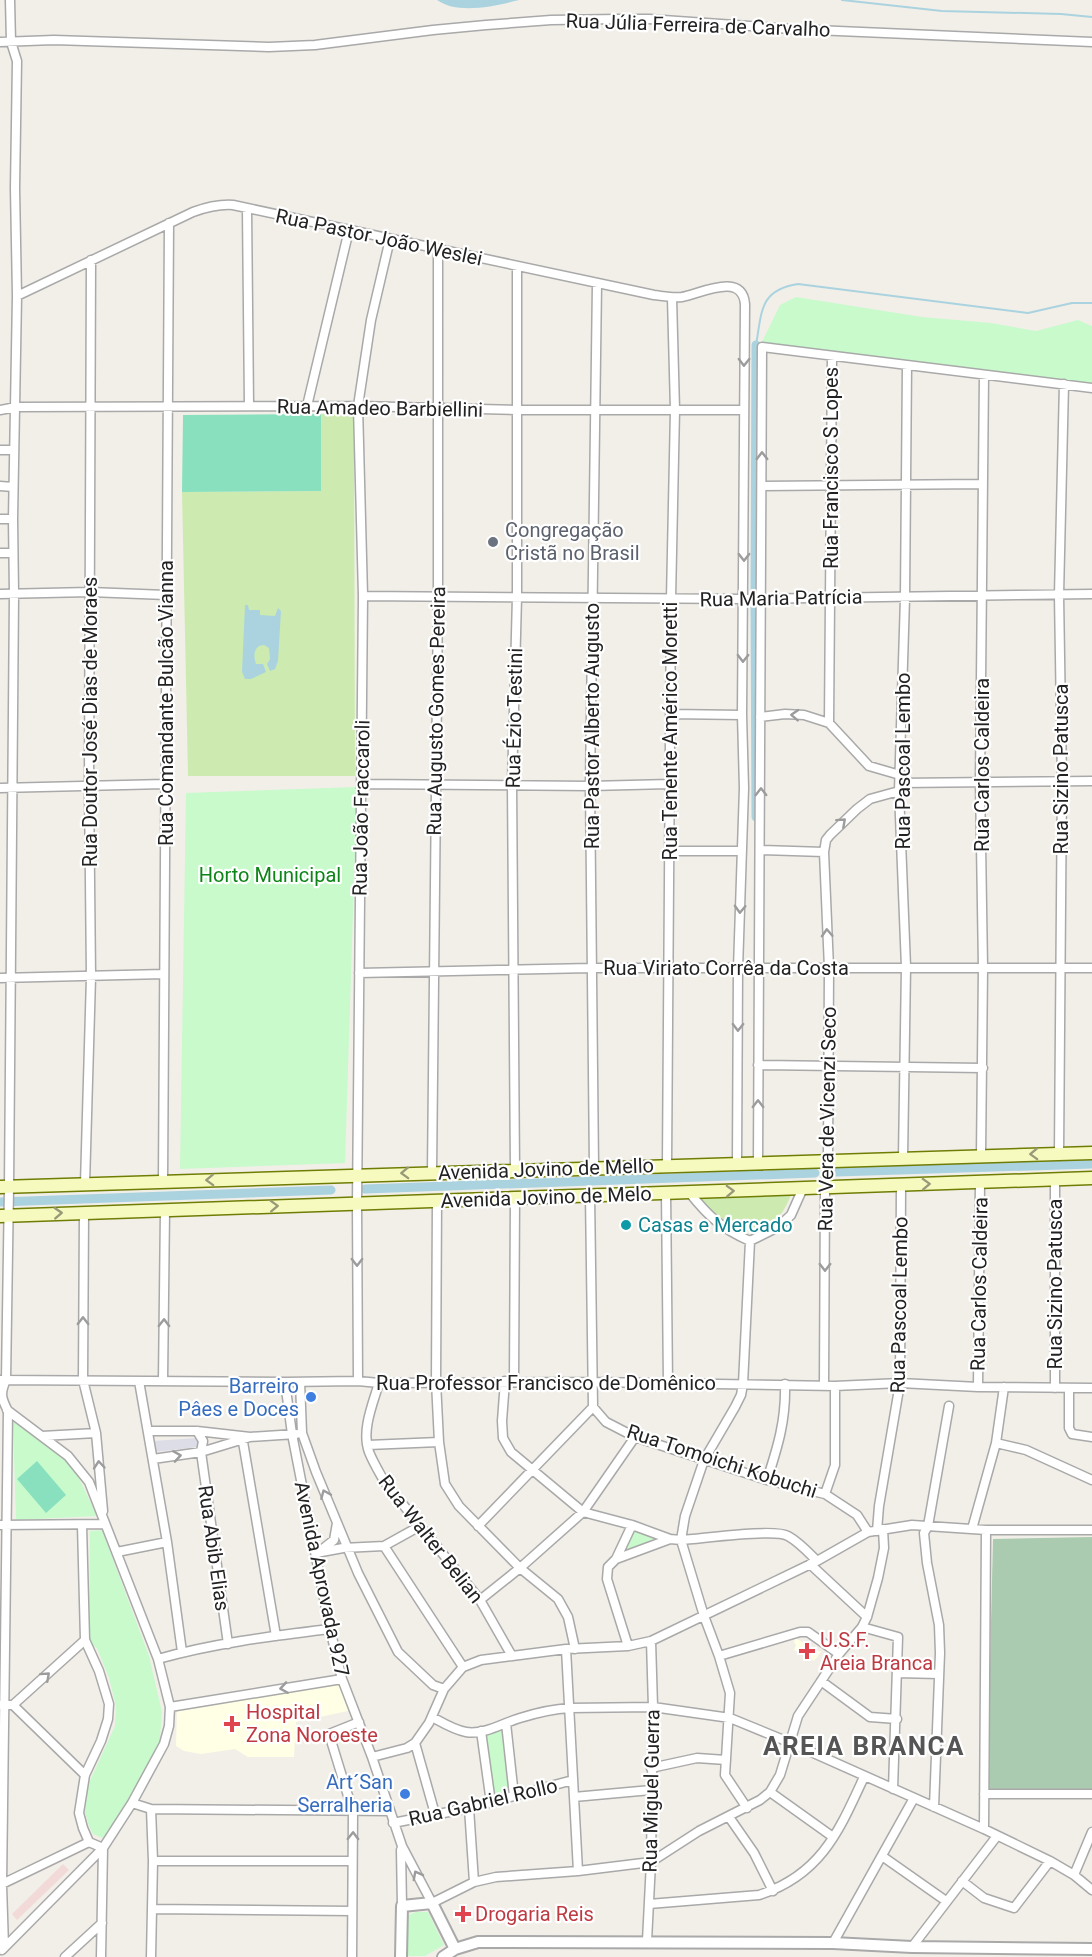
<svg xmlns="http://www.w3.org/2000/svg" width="1092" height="1957" font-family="Roboto,sans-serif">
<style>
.commercial{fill:#f2dad9}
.education{fill:#ffffe5}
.grass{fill:#cdebb0}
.cemetery{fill:#aacbaf}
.park{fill:#c8facc}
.pitch{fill:#88e0be}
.plaza{fill:#dddde8}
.water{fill:#aad3df}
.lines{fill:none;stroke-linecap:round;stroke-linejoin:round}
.stream{stroke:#aad3df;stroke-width:2}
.canal{stroke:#aad3df;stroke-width:9}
.minor-casing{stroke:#a9a9a9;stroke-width:11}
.tertiary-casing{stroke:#a9a9a9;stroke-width:14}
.secondary-casing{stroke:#707d05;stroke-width:15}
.minor{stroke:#fff;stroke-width:8}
.tertiary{stroke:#fff;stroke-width:10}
.secondary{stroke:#f7fabf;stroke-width:12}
.oneway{stroke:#9c9c9c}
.oneway2{stroke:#979978}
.worship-dot{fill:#6b7280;stroke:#fff;stroke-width:2}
.culture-dot{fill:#0f9aa8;stroke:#fff;stroke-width:2}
.shop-dot{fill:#3f7fe0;stroke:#fff;stroke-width:2}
.health-dot{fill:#e0444e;stroke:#fff;stroke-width:2}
.labels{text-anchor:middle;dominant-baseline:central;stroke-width:4.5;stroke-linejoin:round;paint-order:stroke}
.street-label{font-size:20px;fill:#222;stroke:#fff}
.worship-label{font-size:20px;fill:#5b616d;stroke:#fff;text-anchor:start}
.park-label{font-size:20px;fill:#0c8416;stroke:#fff}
.culture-label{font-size:20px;fill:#0d838f;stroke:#fff;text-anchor:start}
.shop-label{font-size:20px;fill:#366cbe;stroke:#fff;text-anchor:end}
.health-label{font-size:20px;fill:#be3a42;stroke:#fff;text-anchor:start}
.district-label{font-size:26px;font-weight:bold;letter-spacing:1.5px;fill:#555;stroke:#fff}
</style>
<rect width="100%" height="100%" fill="#f2efe9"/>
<path class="commercial" d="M63 1864 69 1870 17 1920 12 1914Z"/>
<path class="education" d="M795 1638 821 1652 814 1661 794 1650 796 1645 794 1642Z
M340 1684 348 1711 296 1722 294 1757H248L235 1749 201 1754 184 1751 176 1746 177 1710Z"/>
<path class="grass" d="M321 414H354L355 776H188L182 492 321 491Z
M791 1195C781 1220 774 1222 750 1232L731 1227 696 1196Z"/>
<path class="cemetery" d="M1092 1537V1789H987L993 1539Z"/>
<path class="park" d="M796 297 922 317 991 323 1036 331 1078 320 1092 326V388L760 346 780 305Z
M357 787 345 1163 180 1169 186 793Z
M18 1422 63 1458 76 1472 97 1516 16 1520 13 1423Z
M102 1530 149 1656 162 1712 159 1751 105 1839 93 1834 89 1826 85 1812 88 1785 115 1726 116 1706 109 1678 97 1648 89 1643 90 1531Z
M635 1530 662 1538 623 1552 632 1532Z
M506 1723 512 1797 492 1801 483 1732Z
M416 1912H428L444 1945 425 1956H403L404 1917Z"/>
<path class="pitch" d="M321 414V491L182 492 183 415Z
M37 1461 66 1495 46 1513 17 1479Z"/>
<path class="plaza" d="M197 1438 199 1443 198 1447 155 1452 153 1441Z"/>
<path class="water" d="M437 0H519C495 6 458 15 437 0Z
M245 605H248L249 610H260V615L275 616 278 608 281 611 278 661 275 669 270 671 267 664 270 659 269 648 264 645 259 646C253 650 254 658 256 664H263L266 672 251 679H245L242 672Z"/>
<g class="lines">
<path class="stream" d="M842 0 942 11 1061 14 1092 17
M756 345C762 312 759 290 798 284L1028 313 1072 303H1092"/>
<path class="canal" d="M755 591 756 345
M755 606 756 817
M837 1172 1092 1164
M365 1189 815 1173
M0 1202 331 1190"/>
<defs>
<path id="minor" d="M0 42 54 40 269 47 315 45 433 30 486 25 551 20 618 19H649L792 29 1092 42
M247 209 249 406
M17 296 193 212C207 207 219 204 233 205L654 295C663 296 672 298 682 297 702 293 742 272 745 304L742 715 744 788 738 969 737 1163
M307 406 349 230
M0 410 16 407 358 406 517 410H744
M0 450H14
M0 486 13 487
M762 486 982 484
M0 519H13
M0 553H13
M0 594 90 592 166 595
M363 596 744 599 1092 594
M671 714 742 715
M760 717 785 714 804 715 829 723 869 766 900 775
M829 723 832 356
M900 783 1092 781
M362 784 590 786 670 784
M0 788 165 784
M761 850 824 852
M669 851H742
M359 973 592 968H1092
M0 978 164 974
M758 1065 983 1068
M1059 1153 1062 780 1059 595 1064 384
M981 1155 983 968 980 782 984 375
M903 1158 906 967 899 791 905 598 907 365
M758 1162 762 347 1092 388
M667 1165 671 599 675 410 672 298
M594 1167 590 786 597 284
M515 1170 512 784 517 597V266
M432 1172 438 597V250
M163 1182 169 223
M85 1184 91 977 89 786 91 260
M666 1192 668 1384
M689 1192C708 1216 722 1229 750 1241L778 1227 791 1215 803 1188
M590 1195 593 1407 606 1422 635 1437 767 1480 825 1494 857 1515 868 1532
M437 1201 436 1382 439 1442 445 1484 459 1506 520 1568 558 1599 568 1617 575 1649
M84 1212 83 1380 96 1433 103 1511
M1 1380 285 1382 358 1381 379 1383 592 1382 835 1386 900 1383 978 1387 1092 1388
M139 1381 167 1542 182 1652
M163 1381 165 1210
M358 1381 357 1204 363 596 358 406 371 320 390 239
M505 1381 502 1421 503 1438 511 1452 583 1512 632 1525 670 1539
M514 1381 515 1197
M285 1382 292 1434 330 1629 342 1679 372 1757 402 1846 432 1903 474 1882 496 1877 578 1871 651 1862 699 1831 760 1800 770 1792 780 1775 798 1716 839 1654 862 1627 867 1617 878 1578 884 1548 883 1529
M300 1382 302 1433 316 1472 358 1573 398 1652 433 1685 444 1689
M379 1383C373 1403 361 1431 369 1452 373 1462 379 1472 384 1481L480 1600 512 1656
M824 1385 825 1188 828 1160 829 968 824 852 826 840 830 835 857 809 870 799 899 791
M978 1387 980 1182
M1055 1388V1179
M1069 1388V1428L1072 1434 1092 1437
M7 1410 68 1456 89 1482 158 1659 170 1707 169 1726 164 1744 132 1803 103 1848 101 1957
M148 1431H197L250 1437 296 1434
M197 1431 203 1441 201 1452 228 1644
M42 1436 96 1433
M242 1436 276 1636
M996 1443 1026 1450 1092 1480
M368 1445 439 1442
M153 1459 201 1452 247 1438
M767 1480C778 1446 786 1420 785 1384
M825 1494 835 1465V1386
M0 1525 104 1524
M82 1525 85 1640 99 1671 109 1704 108 1719 101 1741 85 1775 79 1813 83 1828 89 1842 103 1848
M478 1526 593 1407
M972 1529 996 1443 1004 1387
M877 1531 879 1506 900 1383 901 1185
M384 1546 463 1667
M320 1551 334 1540 337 1523
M117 1552 167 1542
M316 1553 343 1548 384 1546 420 1526
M616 1559 670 1539 681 1540C701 1539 774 1528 788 1536 799 1542 808 1552 817 1561
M810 1564 867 1617
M480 1600 520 1568 583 1512 635 1437
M862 1627 898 1637 893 1789
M628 1646 607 1579 608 1567 616 1559 632 1525
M566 1649 578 1871
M719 1656 800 1632H808L839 1654
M158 1659C214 1643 273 1636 330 1629
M897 1673 939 1674
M821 1681 870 1717 897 1719
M0 1705H13L85 1640
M13 1705 85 1775
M170 1707 342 1679
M432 1717C443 1723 454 1730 466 1732 484 1735 503 1723 520 1718 536 1713 553 1709 570 1708L653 1707 730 1718 791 1743 984 1829 1050 1861 1074 1875 1092 1890
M506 1723 514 1796
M481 1731 491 1803
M415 1743 435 1814
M372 1757 407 1748 415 1743 429 1723 444 1689 463 1667 481 1660 512 1656 566 1649 628 1646 651 1641 817 1561 868 1532 912 1525 986 1530H1092
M651 1768 697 1758 726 1760
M770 1792 833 1837
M984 1794H1092
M574 1797 651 1790
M132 1803 151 1809 390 1811
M934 1807 940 1653 939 1625 927 1563 924 1533 928 1526 949 1406
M469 1808 474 1882
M747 1808 725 1775 730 1693 719 1656 704 1616 681 1540 685 1516 704 1460 735 1407 741 1395 743 1384 750 1241
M729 1817 754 1853 773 1891
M393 1823 469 1808 573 1780
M984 1829 986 1530
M401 1850 402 1906
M882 1856 946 1901
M153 1861H352
M1074 1875 1092 1832
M962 1881 984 1898 1014 1908 1050 1861
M0 1885 89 1842
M649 1904 759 1895C821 1875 839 1831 864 1777
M152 1909 352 1911
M647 1941 651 1862 653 1707 651 1641
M833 1943 914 1798
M4 1947 2 1885 8 1411C1 1398 0 1393 6 1380L9 1187 14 594 13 519 17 296 15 188 17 61 11 42 10 0
M912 1947 997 1836
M2 1950 103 1848
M65 1957 102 1923
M151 1957 153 1861 151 1809
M352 1957 353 1812 329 1734 359 1722"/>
<path id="tertiary" d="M401 1957 402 1906 432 1903 455 1949
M443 1957 455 1949 478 1942 833 1943 912 1947 1092 1949"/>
<path id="secondary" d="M0 1187 1092 1153
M0 1216 1092 1178"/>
</defs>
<use href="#minor" class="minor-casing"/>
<use href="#tertiary" class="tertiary-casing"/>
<use href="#secondary" class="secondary-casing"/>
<use href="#minor" class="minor"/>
<use href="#tertiary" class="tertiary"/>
<use href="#secondary" class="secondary"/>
</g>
<defs><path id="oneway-chevron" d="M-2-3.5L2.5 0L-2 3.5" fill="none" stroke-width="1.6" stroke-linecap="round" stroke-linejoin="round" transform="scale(1.5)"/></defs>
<g class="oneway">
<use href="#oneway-chevron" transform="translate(744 362) rotate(91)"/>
<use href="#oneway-chevron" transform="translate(762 456) rotate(-90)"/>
<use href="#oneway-chevron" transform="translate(744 557) rotate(90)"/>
<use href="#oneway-chevron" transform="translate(743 658) rotate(91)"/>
<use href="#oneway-chevron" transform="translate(795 715) rotate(-177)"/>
<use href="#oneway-chevron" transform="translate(761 792) rotate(-90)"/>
<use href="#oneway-chevron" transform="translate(842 822) rotate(-42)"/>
<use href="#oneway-chevron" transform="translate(740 909) rotate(92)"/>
<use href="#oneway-chevron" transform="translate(827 933) rotate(-93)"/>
<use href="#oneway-chevron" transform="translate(738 1027) rotate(91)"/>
<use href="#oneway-chevron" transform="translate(758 1104) rotate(-90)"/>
<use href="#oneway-chevron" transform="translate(357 1262) rotate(90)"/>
<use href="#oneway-chevron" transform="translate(825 1267) rotate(90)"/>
<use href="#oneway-chevron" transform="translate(83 1321) rotate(-90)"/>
<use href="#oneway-chevron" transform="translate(164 1323) rotate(-89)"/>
<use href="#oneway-chevron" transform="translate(177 1456) rotate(-9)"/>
<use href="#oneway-chevron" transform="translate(99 1465) rotate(-95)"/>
<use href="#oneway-chevron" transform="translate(325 1494) rotate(-113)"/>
<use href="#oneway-chevron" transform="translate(46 1676) rotate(-42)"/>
<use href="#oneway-chevron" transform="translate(284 1688) rotate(171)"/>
<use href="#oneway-chevron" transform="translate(353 1836) rotate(-89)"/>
<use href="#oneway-chevron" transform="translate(417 1875) rotate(-118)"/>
</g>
<g class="oneway2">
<use href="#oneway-chevron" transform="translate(1034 1154) rotate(178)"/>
<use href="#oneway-chevron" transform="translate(405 1173) rotate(178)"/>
<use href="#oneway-chevron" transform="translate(210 1180) rotate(178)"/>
<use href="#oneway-chevron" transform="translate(926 1184) rotate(-2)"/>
<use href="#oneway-chevron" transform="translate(730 1191) rotate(-2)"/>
<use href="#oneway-chevron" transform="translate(274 1206) rotate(-2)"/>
<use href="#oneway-chevron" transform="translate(58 1213) rotate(-3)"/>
</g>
<circle class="worship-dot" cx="493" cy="542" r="6"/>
<circle class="culture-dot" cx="626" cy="1225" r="6"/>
<g class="shop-dot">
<circle cx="311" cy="1397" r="6"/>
<circle cx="405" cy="1794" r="6"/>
</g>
<g class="health-dot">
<path d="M804 1642h6v6h6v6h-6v6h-6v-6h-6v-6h6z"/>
<path d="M229 1715h6v6h6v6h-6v6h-6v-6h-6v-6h6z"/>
<path d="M460 1905h6v6h6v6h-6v6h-6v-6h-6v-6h6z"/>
</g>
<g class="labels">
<g class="street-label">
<text transform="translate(698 25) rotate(2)">Rua Júlia Ferreira de Carvalho</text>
<text transform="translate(379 237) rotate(12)">Rua Pastor João Weslei</text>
<text transform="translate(380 408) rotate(1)">Rua Amadeo Barbiellini</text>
<text transform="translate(831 468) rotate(-90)">Rua Francisco S Lopes</text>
<text transform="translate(781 598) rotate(-1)">Rua Maria Patrícia</text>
<text transform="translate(166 703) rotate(-90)">Rua Comandante Bulcão Vianna</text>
<text transform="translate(436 711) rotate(-89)">Rua Augusto Gomes Pereira</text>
<text transform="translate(514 718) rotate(-89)">Rua Ézio Testini</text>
<text transform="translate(90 722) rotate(-90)">Rua Doutor José Dias de Moraes</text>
<text transform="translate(592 726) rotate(-90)">Rua Pastor Alberto Augusto</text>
<text transform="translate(670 731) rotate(-90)">Rua Tenente Américo Moretti</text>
<text transform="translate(903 761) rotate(-90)">Rua Pascoal Lembo</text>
<text transform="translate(982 765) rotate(-90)">Rua Carlos Caldeira</text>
<text transform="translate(1061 769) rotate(-90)">Rua Sizino Patusca</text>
<text transform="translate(361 808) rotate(-89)">Rua João Fraccaroli</text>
<text x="726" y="968">Rua Viriato Corrêa da Costa</text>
<text transform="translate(827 1119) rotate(-89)">Rua Vera de Vicenzi Seco</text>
<text transform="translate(546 1169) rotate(-2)">Avenida Jovino de Mello</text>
<text transform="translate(546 1197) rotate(-2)">Avenida Jovino de Melo</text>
<text transform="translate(979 1284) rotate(-89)">Rua Carlos Caldeira</text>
<text transform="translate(1055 1284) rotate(-90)">Rua Sizino Patusca</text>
<text transform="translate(899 1305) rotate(-89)">Rua Pascoal Lembo</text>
<text x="546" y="1383">Rua Professor Francisco de Domênico</text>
<text transform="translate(722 1461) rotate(18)">Rua Tomoichi Kobuchi</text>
<text transform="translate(431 1539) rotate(52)">Rua Walter Belian</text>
<text transform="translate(214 1548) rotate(82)">Rua Abib Elias</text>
<text transform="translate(322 1579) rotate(78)">Avenida Aprovada 927</text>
<text transform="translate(651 1791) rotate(-89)">Rua Miguel Guerra</text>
<text transform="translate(483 1802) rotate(-13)">Rua Gabriel Rollo</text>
</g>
<g class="worship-label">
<text x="505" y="530">Congregação<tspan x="505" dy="23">Cristã no Brasil</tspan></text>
</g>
<g class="park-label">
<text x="270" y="875">Horto Municipal</text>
</g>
<g class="culture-label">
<text x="638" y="1225">Casas e Mercado</text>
</g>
<g class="shop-label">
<text x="299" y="1386">Barreiro<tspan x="299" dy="23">Pâes e Doces</tspan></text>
<text x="393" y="1782">Art´San<tspan x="393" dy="23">Serralheria</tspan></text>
</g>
<g class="health-label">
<text x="820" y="1640">U.S.F.<tspan x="820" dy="23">Areia Branca</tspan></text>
<text x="246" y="1712">Hospital<tspan x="246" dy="23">Zona Noroeste</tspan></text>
<text x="475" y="1914">Drogaria Reis</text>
</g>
<g class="district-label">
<text x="864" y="1746">AREIA BRANCA</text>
</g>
</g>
</svg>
